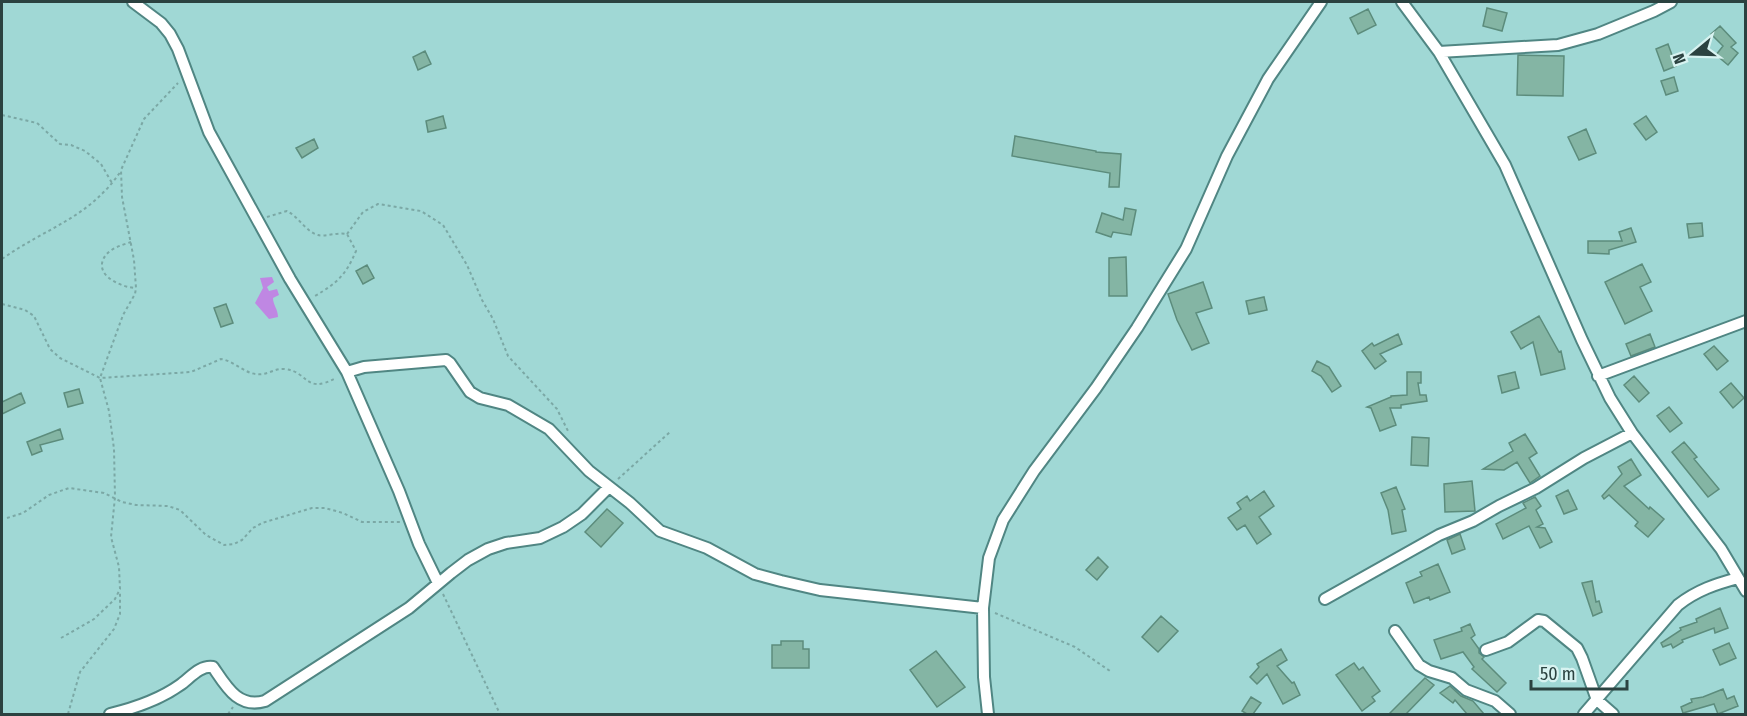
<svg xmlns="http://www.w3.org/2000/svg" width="1747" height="716" font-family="'Fira Sans Condensed',sans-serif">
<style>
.green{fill:#bf87e3}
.building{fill:#84b5a4;stroke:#5c8c7c;stroke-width:1.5}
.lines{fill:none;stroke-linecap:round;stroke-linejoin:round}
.minor-casing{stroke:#508683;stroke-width:14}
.path{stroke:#7ba8a5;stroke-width:2;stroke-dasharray:3 3;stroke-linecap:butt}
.minor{stroke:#fff;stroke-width:10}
</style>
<rect width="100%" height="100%" fill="#a0d8d5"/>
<path class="green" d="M272 277 274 282 267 287 269 291 277 289 279 295 273 298C273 305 278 309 278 317L269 319 255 303 263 288 260 278Z"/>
<path class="building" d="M1487 8 1507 13 1502 31 1483 26Z
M1368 9 1376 25 1358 34 1350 18Z
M1720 26 1736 43 1731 47 1738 53 1728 65 1716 55 1723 46 1711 34Z
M1668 44 1676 66 1664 71 1656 49Z
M425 51 431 64 418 70 413 57Z
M1518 55 1564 56 1563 96 1517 95Z
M1674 77 1678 91 1666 95 1661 81Z
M443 116 446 128 428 132 426 121Z
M1646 116 1657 132 1646 140 1634 124Z
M1586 129 1596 153 1579 160 1568 137Z
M1015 136 1096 151V152L1121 154 1119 187H1109L1110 173 1012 156Z
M314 139 318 148 302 158 296 148Z
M1125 208 1136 210 1131 235 1113 232 1111 237 1096 232 1102 213 1123 220Z
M1702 223 1703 236 1689 238 1687 224Z
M1631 228 1636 242 1609 250V254L1588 253V241H1622L1619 232Z
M1126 257 1127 296H1109V258Z
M1642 264 1651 282 1640 287 1652 311 1625 324 1605 282Z
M367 265 374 278 363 284 356 271Z
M1203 282 1212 308 1196 313 1209 343 1192 350 1177 320 1168 294Z
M1264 297 1267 310 1249 314 1246 301Z
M226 304 233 323 221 327 214 308Z
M1539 316 1559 352 1561 351 1565 369 1541 375 1533 342 1521 349 1511 332Z
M1398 334 1402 344 1380 354 1386 361 1375 369 1362 351 1372 343 1374 346Z
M1650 334 1655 347 1631 356 1626 344Z
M1714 346 1728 361 1717 370 1704 354Z
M1317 361 1329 367 1341 386 1332 392 1321 376 1312 371Z
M1407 372H1421V383H1418L1420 395H1426L1427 401 1401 405V408H1390L1396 425 1380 431 1371 408 1367 407 1391 397V396L1407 395Z
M1515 372 1519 388 1502 393 1498 376Z
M1634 376 1649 393 1639 402 1624 385Z
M1731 383 1744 398 1733 408 1720 392Z
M79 389 83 403 68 407 64 393Z
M21 393 25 403 2 414V402Z
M1669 407 1682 423 1670 432 1657 416Z
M60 429 63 439 40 445 42 451 32 455 27 442Z
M1525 434 1537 453 1529 458 1540 476 1530 483 1517 462 1504 470 1483 469 1513 451 1509 443Z
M1412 437 1429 438 1428 466 1411 465Z
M1684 442 1697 457 1694 459 1719 489 1708 497 1672 452Z
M1631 459 1641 475 1624 486 1649 509 1650 507 1664 519 1648 537 1635 526 1638 522 1609 495 1604 499 1602 496 1622 474 1618 467Z
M1472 481 1475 511 1445 512 1444 484Z
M1396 487 1405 509 1402 510 1406 531 1392 534 1388 510 1381 493Z
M1568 490 1577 509 1564 514 1556 496Z
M1264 491 1274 506 1259 517 1271 534 1257 544 1245 525 1237 530 1228 518 1241 509 1237 503 1247 496 1250 501Z
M1535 497 1541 506 1536 510 1543 524 1537 527 1545 528 1552 542 1540 548 1529 526 1503 539 1496 524 1526 508 1523 503Z
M607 509 623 523 601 547 585 532Z
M1460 534 1465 549 1452 554 1447 540Z
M1098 557 1108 567 1097 580 1086 570Z
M1438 564 1450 592 1430 600 1429 597 1414 603 1406 583 1422 576 1420 572Z
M1592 581 1596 602 1599 601 1602 612 1593 616 1582 583Z
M1720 608 1728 628 1715 633 1714 628 1682 640 1683 642 1673 648 1671 644 1663 647 1661 643 1681 630 1680 628 1697 622 1696 619Z
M1161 616 1178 631 1158 652 1142 637Z
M1470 624 1475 635 1471 638 1479 649V653L1484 657 1482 659 1506 683 1497 692 1472 669 1474 667 1463 652 1441 659 1434 640 1462 631 1461 628Z
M781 641H803V649H809V668H772V645H781Z
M1729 643 1736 658 1720 665 1713 650Z
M1281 649 1287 660 1277 666 1292 683 1294 682 1300 695 1283 704 1267 674 1257 684 1250 677 1259 667 1257 664Z
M936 651 965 687 937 707 910 670Z
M1354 663 1359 670 1363 667 1380 691 1372 697 1375 701 1362 711 1336 675Z
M1425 678 1434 685 1406 714H1389Z
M1450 686 1461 696 1473 701 1484 714H1467L1455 700 1453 703 1440 693Z
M1723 689 1727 699 1734 696 1738 706 1718 714 1714 704 1683 713 1681 707 1692 702 1691 699 1703 697Z
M1251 697 1261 703 1253 714H1247L1242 711Z"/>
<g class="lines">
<defs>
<path id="minor" d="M133 2 161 23 170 34 178 49 209 132 290 279 347 372 399 491 419 544 438 583
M1402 2 1439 52 1505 165 1582 340 1610 398 1632 433 1721 549 1746 591
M1439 52 1558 45 1598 34 1654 11 1671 2
M347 372 364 367 446 360 450 363 470 392 480 398 508 405 549 429 589 471 630 503 660 531 707 548 755 574 781 581 820 590 983 608
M1598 376 1746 321
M1325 599 1439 535 1473 521 1499 506 1536 488 1584 458 1632 433
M1395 631 1419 665 1429 671 1452 678 1466 690 1495 701 1510 714
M1486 650 1508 642 1538 620 1544 621 1577 648 1582 658 1597 700 1613 714
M110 714C135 708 159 700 180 685 190 678 200 665 213 667 226 686 238 709 265 701L409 608 451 573 468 560 488 549 506 543 540 538 563 527 582 514 609 487
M988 714 984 677 983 608 989 558 1003 520 1034 471 1096 388 1137 328 1186 249 1227 156 1268 79 1321 2
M1584 714 1678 605C1697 590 1716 584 1738 578"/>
</defs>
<use href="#minor" class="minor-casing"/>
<path class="path" d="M2 115 37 123 60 144 71 145 85 151 101 164 112 183
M267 217 287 211C299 217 306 232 318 235 325 237 337 232 347 234L356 251C346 275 337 283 315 296
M347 234 363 212 378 204 421 211 443 225 467 265 482 300 493 319 508 356 557 409 569 433
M131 242C122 245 107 249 103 260 96 277 124 288 136 288
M2 259C47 227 88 219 121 171
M2 304 25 310 34 316 50 349 60 358 100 378 191 372 221 359C234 361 244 373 256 374 266 376 275 368 284 369 309 371 304 395 336 378
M618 479 670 432
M7 518 23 513 49 495 69 488 104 493 122 502 136 505 168 506 180 510 206 535 224 545 234 544 242 540 253 528 262 523 312 508H325L343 513 362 522H400
M443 594 500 714
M995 613 1075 647 1110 671
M61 638 94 619 115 599 120 589 119 567 111 537 115 497 114 449 109 411 100 378 123 315 135 294 136 288 134 260 122 197 121 170 144 119 178 83
M68 714 80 672 114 629 120 614V592
M228 714 233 707"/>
<use href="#minor" class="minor"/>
</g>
<rect width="1747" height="716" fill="none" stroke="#2b4240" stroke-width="6"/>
<g transform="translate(1693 54) rotate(251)" stroke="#d8f3f1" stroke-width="4.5" paint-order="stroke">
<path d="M0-4.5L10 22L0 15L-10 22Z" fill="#2b4240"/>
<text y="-9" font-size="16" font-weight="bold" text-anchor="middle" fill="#2b4240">N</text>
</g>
<path d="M1531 680v9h96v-9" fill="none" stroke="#2b4240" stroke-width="3"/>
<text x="1540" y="680" font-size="18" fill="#2b4240" stroke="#d8f3f1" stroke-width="4.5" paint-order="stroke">50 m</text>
</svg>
